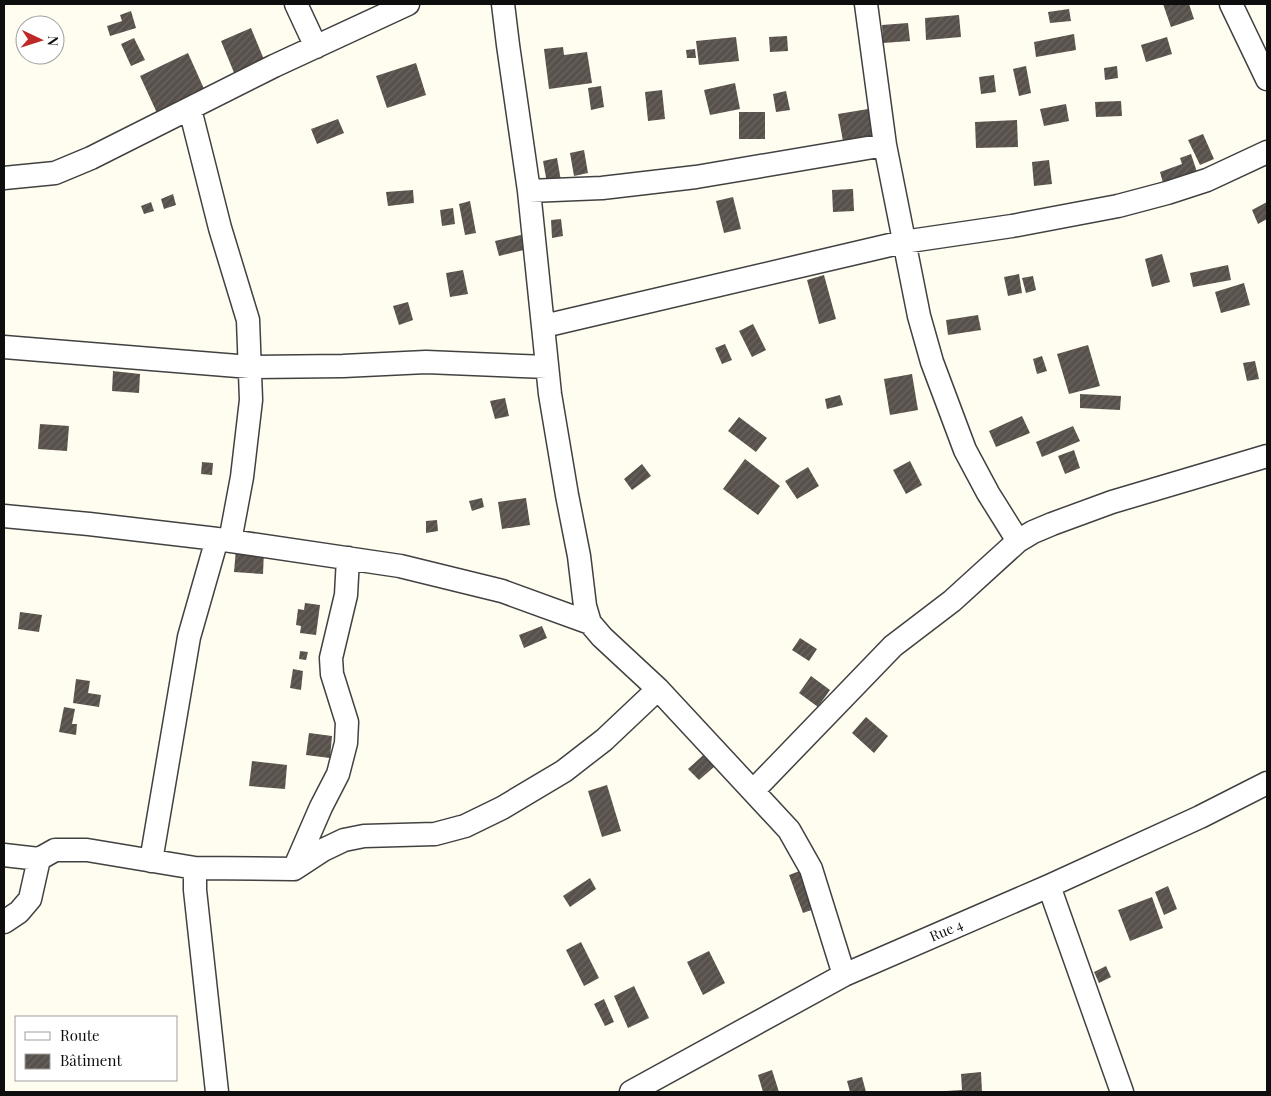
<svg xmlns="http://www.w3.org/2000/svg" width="1271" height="1096" font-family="'Playfair Display',serif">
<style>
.building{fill:url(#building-hatch)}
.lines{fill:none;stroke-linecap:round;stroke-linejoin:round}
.minor-casing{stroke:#414141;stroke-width:25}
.minor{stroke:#fff;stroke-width:22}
.labels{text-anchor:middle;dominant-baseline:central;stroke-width:5;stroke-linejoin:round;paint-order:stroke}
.street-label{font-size:14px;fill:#0e0e0e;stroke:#fff}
</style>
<defs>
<pattern id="building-hatch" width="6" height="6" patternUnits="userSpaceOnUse" patternTransform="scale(1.25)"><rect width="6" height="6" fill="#57504b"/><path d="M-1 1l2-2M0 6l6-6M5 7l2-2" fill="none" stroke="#6a6561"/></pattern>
</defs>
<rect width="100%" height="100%" fill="#fffdf0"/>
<path class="building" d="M1163 4H1189L1194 19 1171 27Z
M1069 9 1071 21 1050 23 1048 12Z
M131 11 136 28 110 36 107 26 122 21 120 15Z
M959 15 961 37 926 40 925 18Z
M908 23 910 41 883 43 882 25Z
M251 28 265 62 235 75 221 41Z
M1074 34 1076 50 1036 57 1034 42Z
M787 36 788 51 770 52 769 37Z
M736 37 739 61 699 65 696 41Z
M1167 37 1172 54 1146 62 1141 45Z
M134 38 145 60 131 66 121 44Z
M563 47 564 55 587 52 592 83 549 89 544 49Z
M695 49 696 58H687L686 50Z
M188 53 205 91 157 113 140 76Z
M416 63 426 95 387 108 376 76Z
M1026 66 1031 93 1019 96 1013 69Z
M1117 66 1118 78 1105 80 1104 68Z
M994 75 996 92 981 94 979 77Z
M735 83 740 109 710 115 704 90Z
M601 86 604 107 591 110 588 88Z
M662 90 665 119 648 121 645 92Z
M786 91 790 110 776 112 773 94Z
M1121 101 1122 116 1096 117 1095 102Z
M1066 104 1069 121 1044 126 1040 109Z
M868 109 873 135 843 141 838 114Z
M739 112H765V139H739Z
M338 119 344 133 317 144 311 129Z
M1017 120 1018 147 976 148 975 122Z
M1203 134 1214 159 1200 165 1188 140Z
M584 150 588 173 574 176 570 153Z
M1191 154 1197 172 1163 183 1160 172 1182 164 1180 158Z
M557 158 561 181 547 183 543 161Z
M1049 160 1052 184 1034 186 1032 162Z
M853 189 854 211 833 212 832 190Z
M413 190 414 203 388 206 386 192Z
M173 194 176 205 164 209 161 199Z
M733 197 741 229 724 233 716 201Z
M470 201 476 233 465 235 459 204Z
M151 202 154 211 144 214 141 206Z
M1267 202V219L1258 224 1252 210Z
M453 208 455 224 442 226 440 210Z
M561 219 563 236 552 238 551 220Z
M525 234 528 249 499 256 495 241Z
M1162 254 1170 282 1152 287 1145 259Z
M1228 265 1231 280 1193 287 1190 273Z
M463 270 468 294 450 297 446 273Z
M1019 274 1022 293 1008 296 1004 277Z
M824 275 836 319 819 324 807 280Z
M1033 276 1036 290 1026 293 1022 278Z
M1244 283 1250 305 1221 313 1215 292Z
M408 302 413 320 399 325 393 306Z
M978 315 981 330 948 335 946 320Z
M753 324 766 350 752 357 739 331Z
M725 344 732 360 722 364 715 348Z
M1088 345 1100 386 1069 394 1057 354Z
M1042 356 1047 371 1037 374 1033 359Z
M1255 361 1259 379 1247 381 1243 363Z
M113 371 140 374 139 393 112 391Z
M912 374 918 410 890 415 884 379Z
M1080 394 1121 396 1120 410 1080 408Z
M840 395 843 405 827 409 825 399Z
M505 398 509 416 495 419 490 401Z
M1022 416 1030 433 996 447 989 431Z
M739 417 767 438 756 452 728 431Z
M40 424 69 426 67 451 38 449Z
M1073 426 1080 441 1042 457 1036 442Z
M1074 450 1080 468 1065 474 1058 456Z
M745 459 780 486 758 515 723 489Z
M910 461 922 485 906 494 893 470Z
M202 462 213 463 212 475 201 474Z
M642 464 651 476 632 490 624 479Z
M808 467 819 486 797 499 785 481Z
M482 498 484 507 472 511 469 501Z
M526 498 530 525 502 529 498 502Z
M437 520 438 531 426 533V521Z
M236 549 264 551 263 574 234 572Z
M305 603 320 605 316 635 300 633 301 626 296 625 298 609 304 610Z
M20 612 42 615 39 632 18 629Z
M542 626 547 638 524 648 519 635Z
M800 638 817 649 809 661 792 650Z
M300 651 308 652 306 660 299 659Z
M293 669 303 671 301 690 290 688Z
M811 676 830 690 818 707 799 693Z
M76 679 90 681 88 693 101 695 99 707 73 703Z
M64 707 75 709 72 724H77L76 735 59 732Z
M866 717 888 736 874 753 852 733Z
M309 733 332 736 330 758 306 755Z
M711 748 722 760 699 780 688 769Z
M252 761 287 765 285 789 249 786Z
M607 785 621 831 602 837 588 791Z
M805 869 820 907 803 913 789 875Z
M590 878 596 889 570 907 563 896Z
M1168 886 1177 909 1164 915 1155 892Z
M1152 897 1163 928 1130 941 1118 910Z
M581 942 599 978 584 986 566 950Z
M709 951 725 983 703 995 687 962Z
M1106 966 1111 977 1099 983 1094 972Z
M634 986 649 1018 628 1028 614 996Z
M604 999 614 1022 605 1026 594 1004Z
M772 1070 779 1092H763L758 1075Z
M981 1072 982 1092H946V1091L962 1090 961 1074Z
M862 1077 866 1092H850L847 1081Z"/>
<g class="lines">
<defs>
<path id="minor" d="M296 4 316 47
M503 4 508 45 529 191 550 394 567 495 579 556 585 606 590 623 602 637 658 689 789 830 811 869 844 975
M866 4 885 145 919 316 932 362 965 450 988 493 1018 541
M1231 4 1267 79
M190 109 220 228 248 320 251 400 242 477 230 541
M4 178 55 173 91 158 274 66 408 4
M529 191 602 188 696 177 885 145
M544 326 903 242 1012 226 1118 206 1167 193 1207 180 1267 152
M4 347 250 367 343 366 426 362 547 367
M4 516 89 524 217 539 400 566 502 591 590 623
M753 791 893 646 952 601 1018 541 1033 532 1052 524 1112 502 1267 456
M4 855 39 859
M151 861 189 637 217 539
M195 868 294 869 323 850 344 840 364 836 435 834 465 826 502 808 564 771 604 740 658 689
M294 869 321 807 338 774 346 743 347 722 332 674 331 658 346 595 348 558
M1049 886 1122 1092
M4 922 19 912 30 899 39 859 55 850H87L195 868V890L217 1092
M631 1092 844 975 1049 886 1200 817 1267 783"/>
</defs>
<use href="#minor" class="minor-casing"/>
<use href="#minor" class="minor"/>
</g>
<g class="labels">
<g class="street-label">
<text transform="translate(946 930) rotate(-23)">Rue 4</text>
</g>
</g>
<rect width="1271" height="1096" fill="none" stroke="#0e0e0e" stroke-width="10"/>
<rect x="15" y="1016" width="162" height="65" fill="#ffffff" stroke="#9f9f9f"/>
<rect x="25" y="1032" width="25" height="8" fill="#ffffff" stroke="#9f9f9f"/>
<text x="60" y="1041" font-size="15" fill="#0e0e0e">Route</text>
<rect x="25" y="1054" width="25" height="15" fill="url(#building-hatch)" stroke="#9f9f9f"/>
<text x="60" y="1066" font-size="15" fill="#0e0e0e">Bâtiment</text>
<g transform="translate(40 40) rotate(94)"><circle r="24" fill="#ffffff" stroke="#9f9f9f"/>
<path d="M0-4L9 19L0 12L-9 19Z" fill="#be2826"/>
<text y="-8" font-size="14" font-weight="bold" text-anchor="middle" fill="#0e0e0e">N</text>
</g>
</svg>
